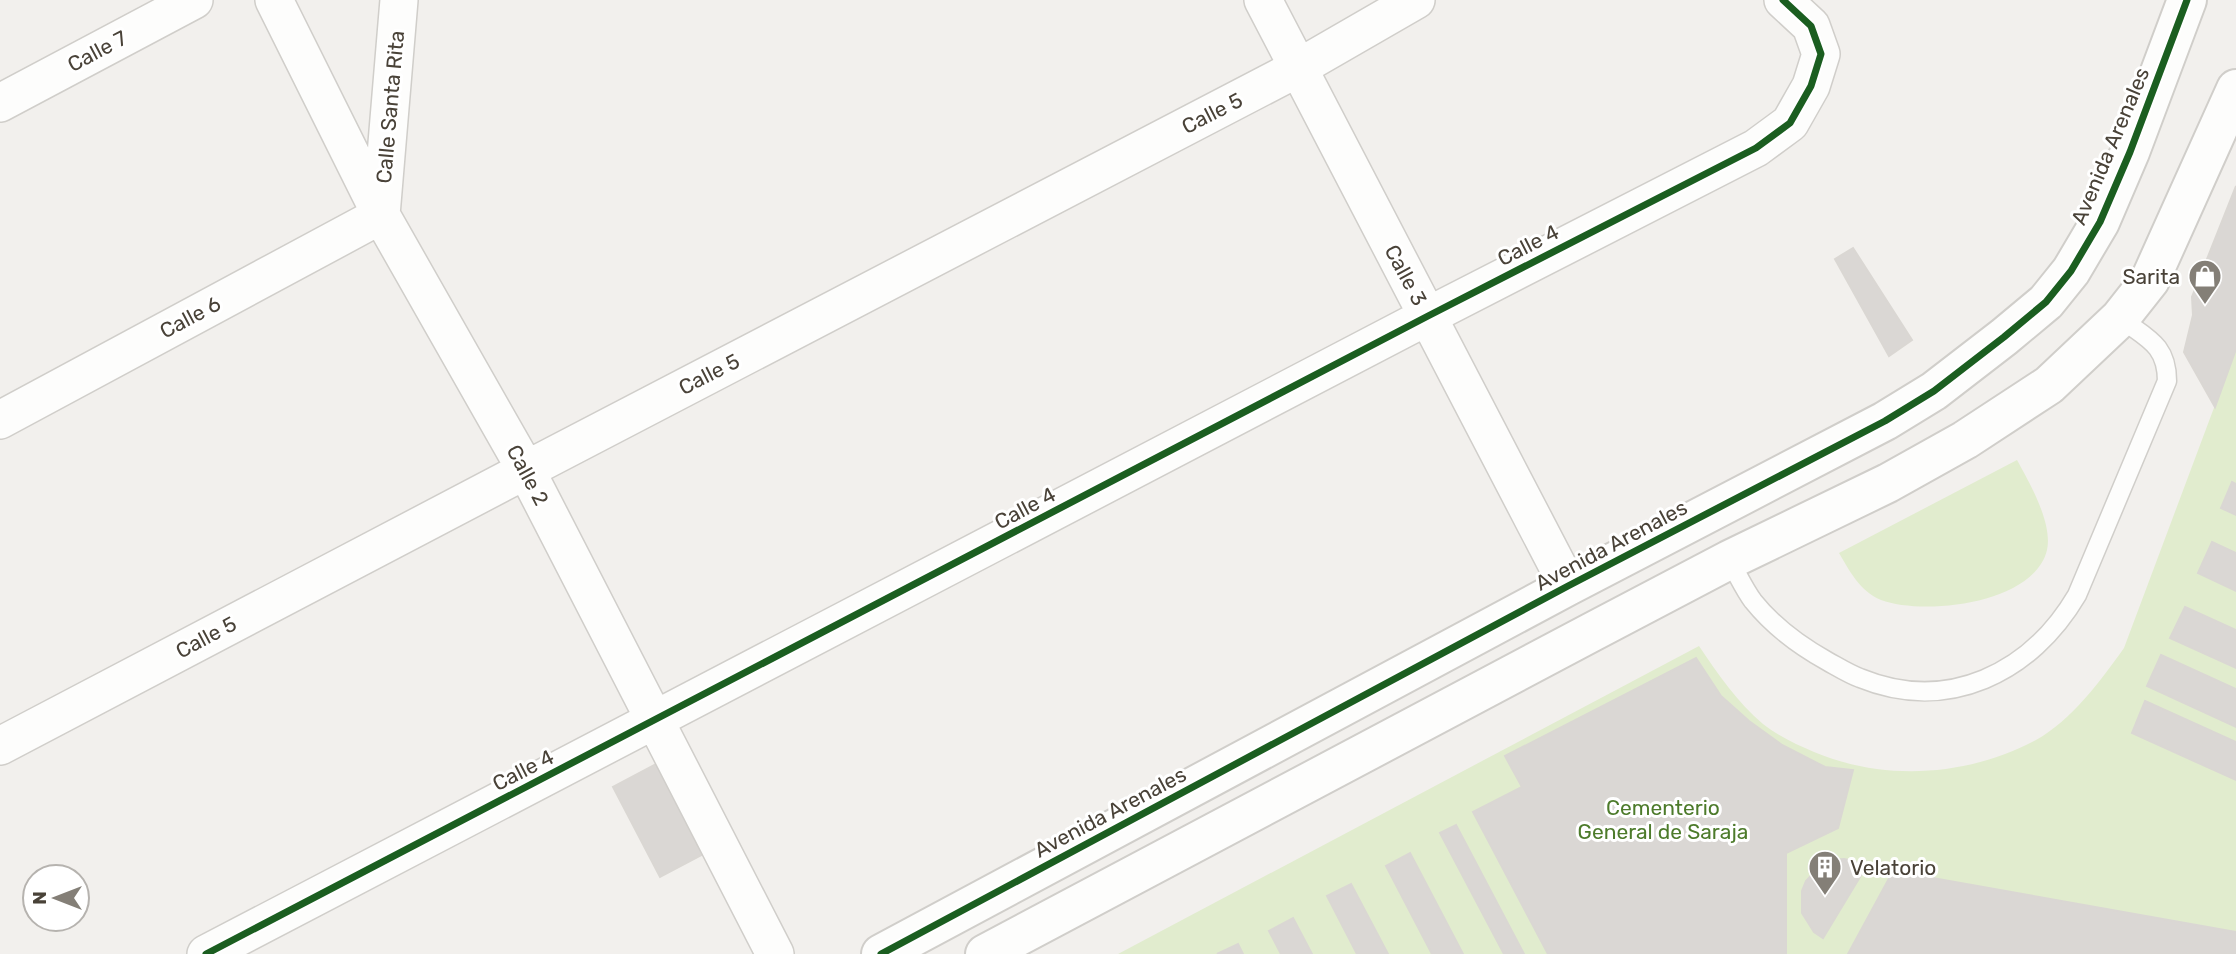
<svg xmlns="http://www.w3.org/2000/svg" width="2236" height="954" font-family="Rubik,sans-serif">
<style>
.green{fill:#e1ecce}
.building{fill:#dad7d4;stroke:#dad7d3;stroke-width:2}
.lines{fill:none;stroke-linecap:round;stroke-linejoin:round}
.service-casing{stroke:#d0ceca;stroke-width:21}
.minor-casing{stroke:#d0ceca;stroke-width:40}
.tertiary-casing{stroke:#d0ceca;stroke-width:42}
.service{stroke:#fdfdfc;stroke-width:18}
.minor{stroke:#fdfdfc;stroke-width:37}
.tertiary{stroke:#fdfdfc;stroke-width:38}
.cycleway-casing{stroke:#fff;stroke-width:11}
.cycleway{stroke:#1b5e20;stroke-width:7}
.labels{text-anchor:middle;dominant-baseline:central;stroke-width:6;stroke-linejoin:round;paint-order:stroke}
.street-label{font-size:21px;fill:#494238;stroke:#fff}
.poi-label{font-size:21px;fill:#494238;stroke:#fff;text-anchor:end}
.park-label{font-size:21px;fill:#4d7b2b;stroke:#fff}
</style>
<rect width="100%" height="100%" fill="#f2f0ed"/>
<path class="green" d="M2236 349V954H1118L1699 646C1718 674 1737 702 1763 724 1778 736 1797 745 1814 752 1886 782 1968 776 2036 740 2071 721 2102 679 2124 648Z
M2017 460C2029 482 2053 523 2047 550 2034 604 1924 616 1881 600 1860 591 1850 572 1839 553Z"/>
<path class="building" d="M2236 186V349L2215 407 2184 352 2193 315 2192 297Z
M1853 248 1912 340 1889 356 1835 259Z
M2232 482 2236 484V515L2221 508Z
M2212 542 2236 553V591L2198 573Z
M2185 607 2236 630V668L2170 638Z
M2161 655 2236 689V727L2147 686Z
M1696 658 1721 696 1749 721 1782 745 1825 767 1853 770 1838 828 1786 853V954H1548L1473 812 1522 787 1505 756Z
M2145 701 2236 742V780L2132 733Z
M660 762 707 852 660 877 613 787Z
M1456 825 1524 954H1504L1440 833Z
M1410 853 1463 954H1432L1386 866Z
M1844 859 1856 862 1866 867 1823 938 1814 932 1802 913V891L1806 881 1821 865 1832 860Z
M1893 871 2236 932V954H1848Z
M1351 884 1388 954H1357L1327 896Z
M1293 918 1312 954H1281L1269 931Z
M1238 944 1243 954H1217Z"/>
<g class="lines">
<defs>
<path id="service" d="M1729 560C1737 573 1744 589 1753 601 1773 626 1800 646 1827 661 1838 667 1849 674 1860 678 1948 714 2031 673 2077 595L2167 381C2167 344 2146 338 2120 318"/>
<path id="minor" d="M274 0 381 215 526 470 775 954
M1263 0 1568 586
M0 103 194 0
M0 420 381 215 399 0
M0 746 526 470 1298 68 1416 0
M206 954 1428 316 1756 148 1790 123 1811 86 1821 54 1811 26 1783 0"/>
<path id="tertiary" d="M881 954 1568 586 1885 421 1934 391 2004 337 2046 302 2071 271 2100 222 2130 152 2187 0
M985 954 1592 632 1729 560 1888 483 1965 440 2049 385 2120 318 2150 280 2236 89"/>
</defs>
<use href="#service" class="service-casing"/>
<use href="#minor" class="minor-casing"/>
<use href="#tertiary" class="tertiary-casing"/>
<use href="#service" class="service"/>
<use href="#minor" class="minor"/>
<use href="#tertiary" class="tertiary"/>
<defs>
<path id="cycleway" d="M206 954 1428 316 1756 148 1790 123 1811 86 1821 54 1811 26 1783 0
M881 954 1568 586 1885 421 1934 391 2004 337 2046 302 2071 271 2100 222 2130 152 2187 0"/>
</defs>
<use href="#cycleway" class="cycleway-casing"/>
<use href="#cycleway" class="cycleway"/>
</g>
<defs>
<symbol id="shop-pin" viewBox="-11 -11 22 30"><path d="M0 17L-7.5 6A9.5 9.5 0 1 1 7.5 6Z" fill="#847f77" stroke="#fff"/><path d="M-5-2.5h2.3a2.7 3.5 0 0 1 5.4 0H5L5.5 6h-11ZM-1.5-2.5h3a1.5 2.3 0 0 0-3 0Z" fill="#fff"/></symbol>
<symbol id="building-pin" viewBox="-11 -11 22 30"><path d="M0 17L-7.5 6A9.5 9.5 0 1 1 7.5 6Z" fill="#847f77" stroke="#fff"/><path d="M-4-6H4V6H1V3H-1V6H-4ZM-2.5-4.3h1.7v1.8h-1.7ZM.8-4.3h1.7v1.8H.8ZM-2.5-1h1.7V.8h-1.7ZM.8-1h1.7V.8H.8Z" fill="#fff"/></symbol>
</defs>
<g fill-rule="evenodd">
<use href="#shop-pin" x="2186" y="257" width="38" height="52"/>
<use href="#building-pin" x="1806" y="848" width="38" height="52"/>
</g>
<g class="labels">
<g class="street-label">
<text transform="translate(97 51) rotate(-28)">Calle 7</text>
<text transform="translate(390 107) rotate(-85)">Calle Santa Rita</text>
<text transform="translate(1212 113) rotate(-27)">Calle 5</text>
<text transform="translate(2110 146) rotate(-67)">Avenida Arenales</text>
<text transform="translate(1528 245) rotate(-27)">Calle 4</text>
<text transform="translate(1406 275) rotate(62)">Calle 3</text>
<text transform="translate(190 317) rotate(-28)">Calle 6</text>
<text transform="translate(709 374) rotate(-27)">Calle 5</text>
<text transform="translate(528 475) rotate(62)">Calle 2</text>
<text transform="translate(1025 508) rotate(-28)">Calle 4</text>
<text transform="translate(1611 545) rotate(-28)">Avenida Arenales</text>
<text transform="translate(206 637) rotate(-28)">Calle 5</text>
<text transform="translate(523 770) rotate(-27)">Calle 4</text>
<text transform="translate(1110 812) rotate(-28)">Avenida Arenales</text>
</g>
<g class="poi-label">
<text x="2180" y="276">Sarita</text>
<text x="1850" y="867" text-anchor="start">Velatorio</text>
</g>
<g class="park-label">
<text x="1663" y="807">Cementerio<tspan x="1663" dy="24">General de Saraja</tspan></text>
</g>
</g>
<g transform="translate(56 898) rotate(270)"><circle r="33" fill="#ffffff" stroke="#b6b3af" stroke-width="2"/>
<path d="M0-5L12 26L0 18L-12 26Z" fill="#847f77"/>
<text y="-10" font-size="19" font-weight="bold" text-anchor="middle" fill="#494238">N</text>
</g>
</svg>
